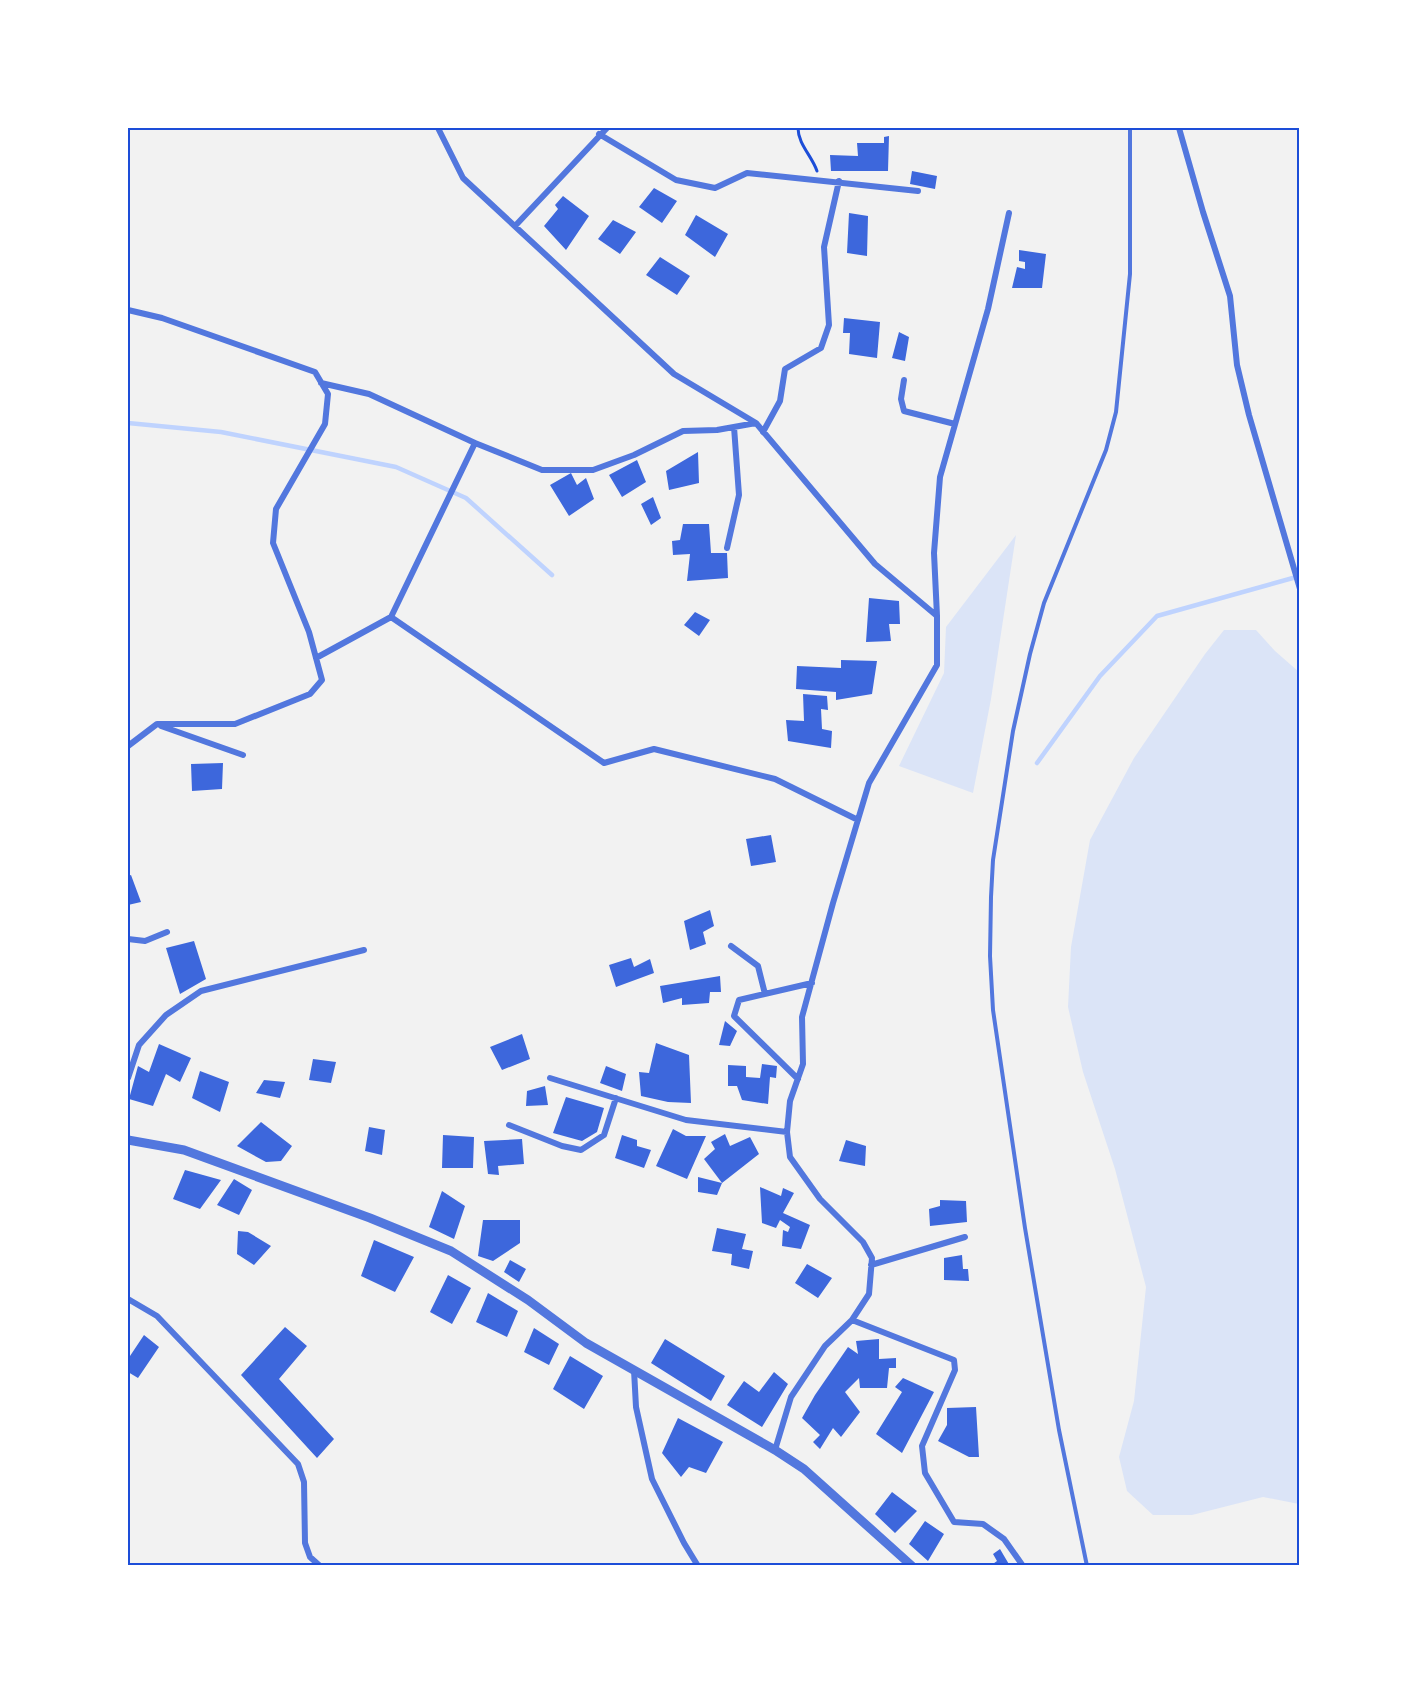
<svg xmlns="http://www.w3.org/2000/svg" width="1427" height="1693" font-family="'Sofia Sans Condensed',sans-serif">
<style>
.green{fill:#dbe4f7}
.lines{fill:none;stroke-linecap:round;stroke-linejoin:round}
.stream{stroke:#bfd3fe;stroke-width:4.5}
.building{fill:#3d67dc}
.path{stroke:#1d4ed8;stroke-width:3}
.service{stroke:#5277de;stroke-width:4}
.minor{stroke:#5277de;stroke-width:6}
.tertiary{stroke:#5277de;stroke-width:9}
.neatline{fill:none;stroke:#1d4ed8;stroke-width:2}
</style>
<rect width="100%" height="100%" fill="#f2f2f2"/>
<path class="green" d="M1016 535 991 699 973 793 899 766 944 673 946 627Z
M1224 630H1256L1275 651 1299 672V1504L1263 1497 1192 1515H1153L1127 1491 1119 1457 1134 1401 1146 1287 1115 1169 1083 1072 1068 1007 1071 947 1090 840 1134 758 1205 654Z"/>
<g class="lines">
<path class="stream" d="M128 423 221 432 396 467 466 498 552 575
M1037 763 1100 676 1157 616 1300 576"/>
</g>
<path class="building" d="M889 136 888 171H831L830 155 858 156 857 143H884V137Z
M912 171 937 176 935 189 910 184Z
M654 188 677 201 662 223 639 207Z
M563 196 589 216 566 250 544 226 558 209 555 205Z
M849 213 868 216 867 256 847 253Z
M696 215 728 234 715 257 685 235Z
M613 220 636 232 620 254 598 239Z
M1019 250 1046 254 1042 288H1012L1017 267 1025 269V262L1019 261Z
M660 257 690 276 677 295 646 275Z
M844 318 880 322 877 358 849 354 850 333H843Z
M899 332 909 337 905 361 892 358Z
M698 452 699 483 669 490 666 471Z
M637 460 646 482 622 497 609 475Z
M571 473 577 485 586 478 594 499 569 516 550 485Z
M653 497 661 518 651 525 641 504Z
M683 524H709L711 553H727L728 578 687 581 690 554 673 555 672 541 680 540Z
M869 598 899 601 900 624H889L891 641 866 642Z
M695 612 710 620 699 636 684 625Z
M841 660 877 661 872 694 836 700V692L796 689 797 666 841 668Z
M803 694 827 696 828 710 821 709 822 729 832 731 831 748 788 741 786 720 804 721Z
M223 763 222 789 192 791 191 764Z
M771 835 776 862 751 866 746 839Z
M131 875 141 902 128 905V876Z
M710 910 714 926 703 932 706 944 690 950 684 921Z
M194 941 206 979 180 994 166 948Z
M631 958 634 967 650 959 654 973 616 987 609 965Z
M720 976 721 992H710L709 1003 682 1005V998L663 1003 660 986Z
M725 1021 737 1031 730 1046 719 1045Z
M522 1034 530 1059 502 1070 490 1047Z
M656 1043 689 1055 691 1103 668 1102 641 1096 639 1072 649 1073Z
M159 1044 191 1058 180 1082 166 1074 153 1106 129 1099 138 1066 149 1072Z
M313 1059 336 1062 331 1083 309 1080Z
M762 1064 777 1066 776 1078 770 1077 768 1104 742 1100 737 1086H728V1065L746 1066V1077L760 1078Z
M606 1066 626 1074 622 1091 600 1083Z
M200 1071 229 1082 220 1112 192 1098Z
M264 1080 285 1082 280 1098 256 1093Z
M545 1086 548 1105 526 1106 527 1091Z
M566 1097 604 1108 597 1132 582 1141 553 1133Z
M261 1122 292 1146 281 1161 266 1162 237 1146Z
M369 1127 385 1130 382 1155 365 1151Z
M673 1129 686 1136H706L687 1179 656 1166Z
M725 1134 730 1146 750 1137 759 1154 722 1183 704 1159 715 1149 711 1142Z
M443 1135 474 1137 473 1168H442Z
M622 1135 637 1140V1146L651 1150 644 1168 615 1158Z
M522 1139 524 1164 498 1166 499 1175 488 1174 484 1141Z
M846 1140 866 1146 865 1166 839 1161Z
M185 1170 221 1180 200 1209 173 1199Z
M698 1177 722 1183 717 1195 698 1192Z
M234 1179 252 1190 239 1215 217 1205Z
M760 1187 781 1196 783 1188 794 1193 783 1213 810 1225 801 1249 782 1246 783 1230 788 1232 790 1227 780 1220 776 1228 762 1223Z
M442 1191 465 1206 454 1239 429 1227Z
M940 1200 966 1201 967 1222 930 1226 929 1209 940 1206Z
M483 1220H520V1243L493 1261 478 1256Z
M717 1228 746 1234 742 1249 753 1251 749 1269 731 1265 732 1254 712 1251Z
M238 1231 248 1232 271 1246 254 1265 237 1254Z
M374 1240 414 1257 395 1292 361 1276Z
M962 1255 963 1269H968L969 1281 944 1280V1258Z
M510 1260 526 1269 519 1282 504 1272Z
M807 1264 832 1278 818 1298 795 1283Z
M448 1275 471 1288 452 1324 430 1312Z
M488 1293 518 1311 507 1337 476 1322Z
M285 1327 307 1346 279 1379 334 1439 317 1458 241 1375Z
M534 1328 559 1344 549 1365 524 1352Z
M144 1335 159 1347 138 1378 128 1372V1359Z
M665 1339 725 1376 711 1401 651 1363Z
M879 1339V1359L896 1358V1368H889L887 1388H860L859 1378 845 1392 860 1412 841 1437 833 1428 820 1449 813 1442 820 1435 802 1418 815 1395 848 1347 858 1354 856 1341Z
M570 1356 603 1376 584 1409 553 1389Z
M774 1372 788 1384 762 1427 727 1405 744 1381 759 1392Z
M903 1378 934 1392 902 1453 876 1434 902 1392 895 1387Z
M976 1407 979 1457H969L938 1441 947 1425V1408Z
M678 1418 723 1442 706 1473 689 1467 681 1477 662 1453Z
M892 1492 917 1511 895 1533 875 1514Z
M925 1521 944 1534 928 1561 909 1544Z
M1000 1549 1010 1566H990L997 1561 993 1554Z"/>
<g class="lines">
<path class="path" d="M798 128C798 144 812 156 817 171"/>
<path class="service" d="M1087 1566 1059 1430 1025 1228 993 1010 990 956 991 897 993 860 1013 731 1030 654 1044 603 1106 450 1116 412 1130 274V128"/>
<path class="minor" d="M438 128 463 178 674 374 756 423 875 564 937 616V665L869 783 833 903 802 1017 803 1064 790 1101 787 1132 790 1157 820 1199 863 1242 872 1258 869 1294 852 1320 825 1346 791 1397 775 1450
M1179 128 1203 212 1230 296 1237 365 1249 415 1300 589
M599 134 676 180 715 188 747 173 918 191
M515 226 607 128
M128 310 162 318 315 372 328 394 325 424 276 509 273 543 309 632 322 680 310 694 235 724H157L128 746
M904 380 901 399 904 411 955 424
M321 383 369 394 475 443 542 470H593L634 455 683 431 717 430 756 423
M763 432 780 401 785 369 821 348 829 325 824 247 839 181
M727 548 739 495 734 427
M937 616 934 553 940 477 988 309 1009 213
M391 617 604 763 654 749 775 779 858 820
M316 658 391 617 475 443
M161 726 243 755
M128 939 145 941 167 932
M731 946 758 966 765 994
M128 1078 139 1045 166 1015 201 991 364 950
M550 1078 686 1120 787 1132
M798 1079 734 1016 739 1000 812 983
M509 1125 562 1146 581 1150 604 1135 616 1098
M871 1265 965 1237
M128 1299 157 1316 298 1464 304 1482 305 1543 310 1557 320 1566
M852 1320 954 1360 955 1370 922 1446 925 1473 954 1522 983 1524 1004 1539 1023 1566
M634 1370 636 1407 652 1479 684 1543 698 1566"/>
<path class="tertiary" d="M128 1140 184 1150 370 1218 451 1251 528 1300 586 1343 775 1450 804 1469 912 1566"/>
</g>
<rect width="1427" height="1693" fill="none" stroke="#ffffff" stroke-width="258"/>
<rect x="129" y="129" width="1169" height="1435" class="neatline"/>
</svg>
